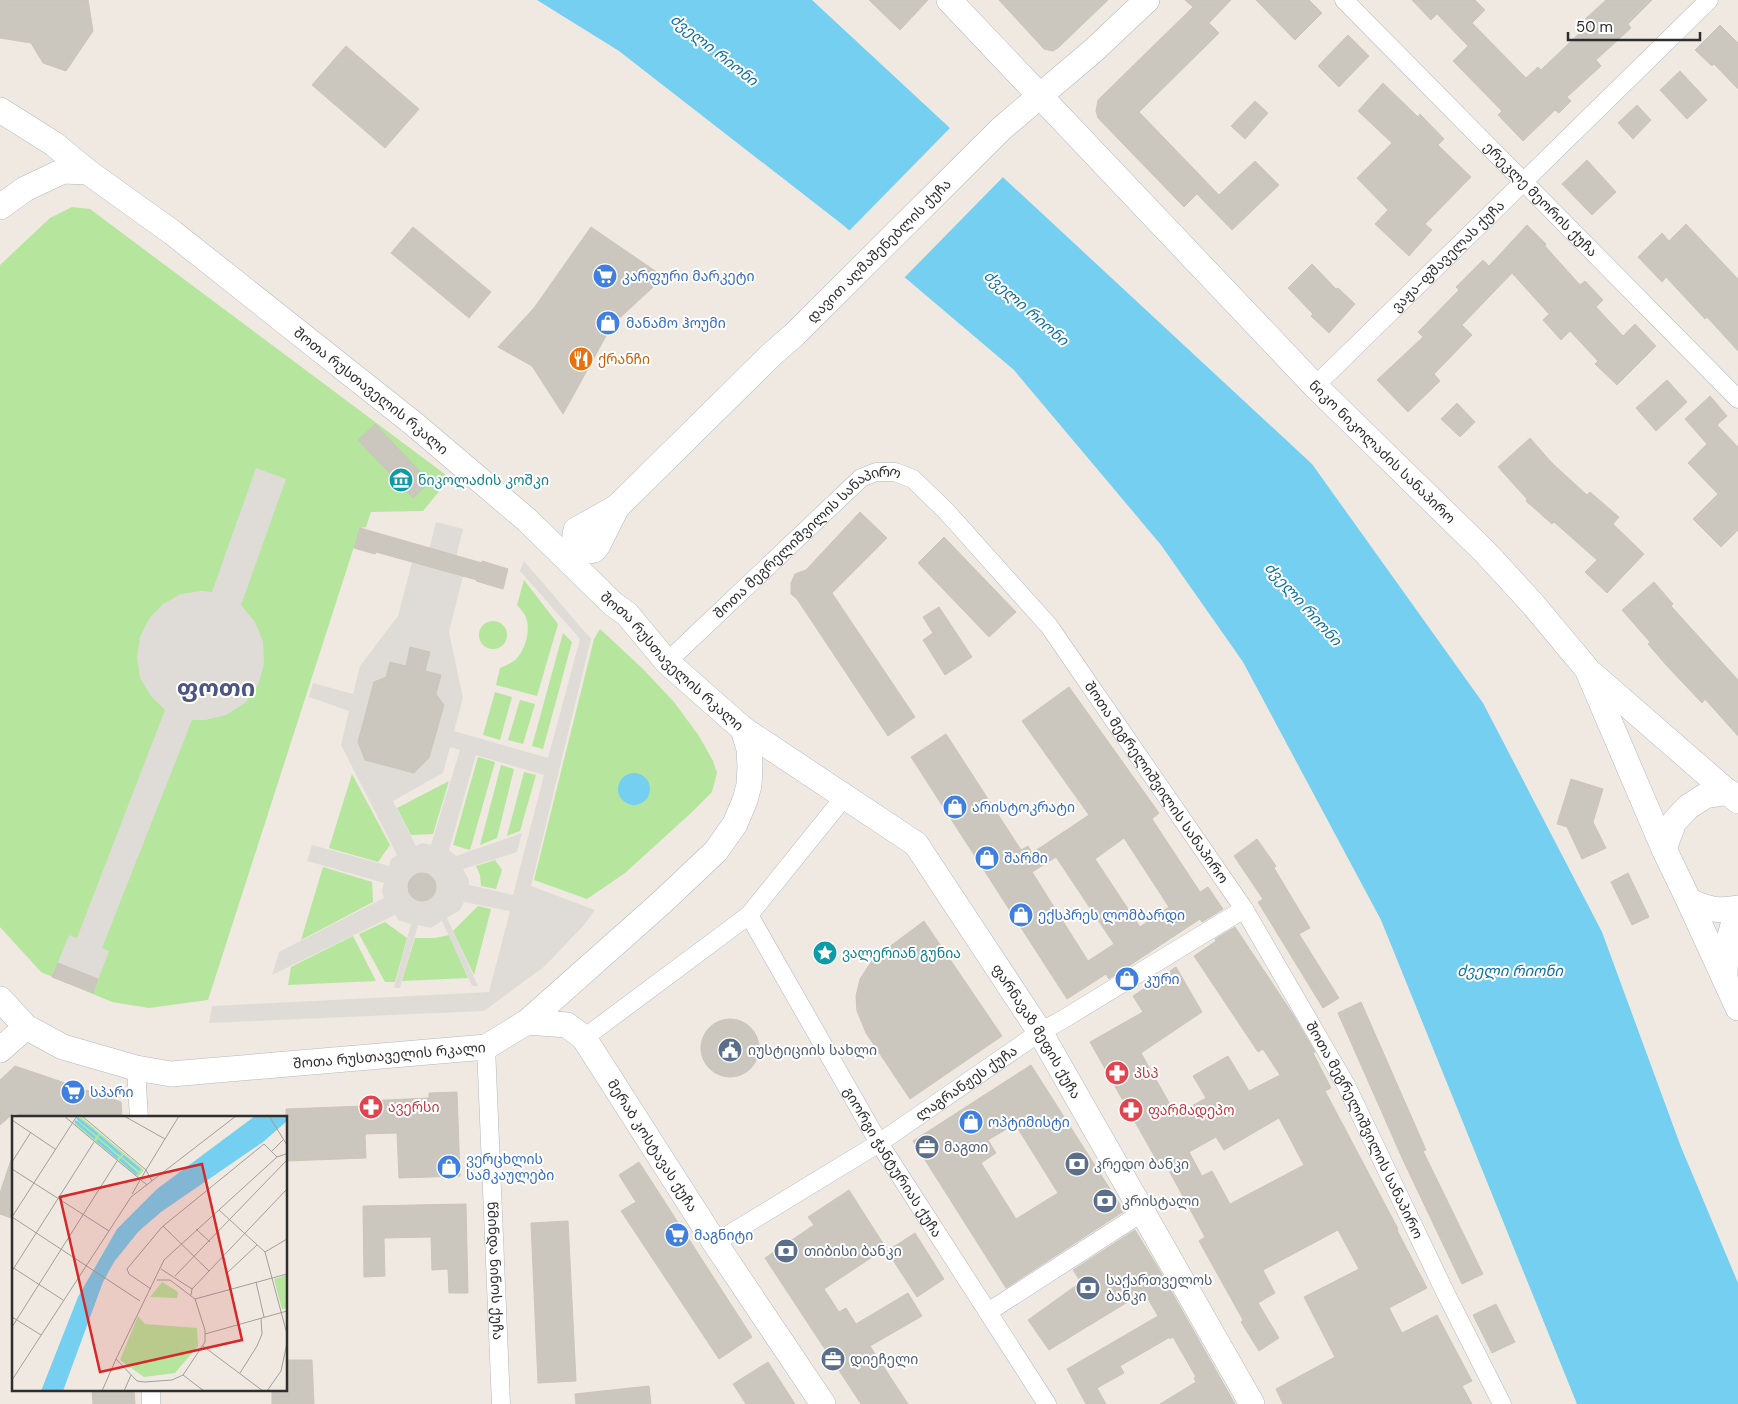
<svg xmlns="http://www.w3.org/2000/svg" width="1738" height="1404" font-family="'DM Sans','Noto Sans Georgian',sans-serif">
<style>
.green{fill:#b6e59e}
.plaza{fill:#dfdcd8;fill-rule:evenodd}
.water{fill:#75cff0}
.pier{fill:#efe9e1}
.building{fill:#cbc7bf;stroke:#cbc5ba;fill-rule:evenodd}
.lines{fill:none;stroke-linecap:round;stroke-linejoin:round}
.street-casing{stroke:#b4b7c1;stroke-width:19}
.secondary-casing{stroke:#b4b7c1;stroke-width:26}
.street{stroke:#fff;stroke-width:18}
.secondary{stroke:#fff;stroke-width:25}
.labels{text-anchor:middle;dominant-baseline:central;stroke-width:4;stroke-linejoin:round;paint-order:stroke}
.street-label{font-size:14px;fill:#2e2e2e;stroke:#fff}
.shop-label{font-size:14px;fill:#366cbe;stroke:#fff;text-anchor:start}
.food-label{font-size:14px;fill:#c56008;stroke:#fff;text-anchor:start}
.culture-label{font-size:14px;fill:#0d838f;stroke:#fff;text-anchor:start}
.service-label{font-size:14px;fill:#4e5e75;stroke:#fff;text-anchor:start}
.health-label{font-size:14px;fill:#be3a42;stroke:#fff;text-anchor:start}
.water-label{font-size:15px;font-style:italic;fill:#0d6fa3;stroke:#fff}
.town-label{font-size:24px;font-weight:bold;fill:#4d5680;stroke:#fff}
.inset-river{fill:none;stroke:#75cff0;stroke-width:2.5}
.inset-road{fill:none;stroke:#a29e99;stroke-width:1}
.view{fill:#d62828;fill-opacity:0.15;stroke:#d62828;stroke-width:2.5}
.inset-edge{fill:none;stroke:#2e2e2e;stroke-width:2.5}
</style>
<rect width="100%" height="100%" fill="#efe9e1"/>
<path class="green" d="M72 207 90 209 450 478 423 511 371 512 366 527 360 528 208 1000 149 1008 112 1002 41 972 0 927V265L50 218Z
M524 580 558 624 537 696 496 685 500 668C504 666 510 664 514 661 524 653 530 634 527 621 526 615 521 609 517 605Z
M479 635a14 14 0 1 1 28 0a14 14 0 1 1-28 0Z
M600 629 643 669 674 702 699 736 713 761 717 773 712 792 691 813 625 873 587 899 534 880 594 639Z
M563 633 572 642 543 749 532 746Z
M495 692 512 697 500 740 483 735Z
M520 700 535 704 523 744 508 740Z
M478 757 495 762 470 850 453 845Z
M501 765 514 769 497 838 480 845Z
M524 772 536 775 520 831 507 836Z
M352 774 390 845 378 862 329 848Z
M449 781 433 834 411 835 397 808Z
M495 860 502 870 496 889 481 886 480 875 476 866Z
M323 867 372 882 373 902 301 940Z
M478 906 491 909 474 975 453 931Z
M385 922 407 938 395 982H385L359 934Z
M449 935 468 978 402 981 415 938H435Z
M353 936 376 981 288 985 291 967Z"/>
<path class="plaza" d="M256 468 286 479 241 605 255 622 263 642 264 664 258 685 245 703 226 715 205 720H192L102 948 109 951 93 993 52 977 69 935 77 938 165 710 151 696 140 678 137 657 140 637 149 619 163 604 181 594 201 591 212 592Z
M436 522 463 529 452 573 463 576 449 632 463 698 454 731 548 758 580 639 520 571 524 561 591 639 531 886 595 910 584 925 545 966 484 1011 209 1023 212 1006 489 992 510 911 464 902 460 910 447 918 478 986H472L442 921 431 928 418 925 400 988H394L411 924 398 920 395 915 272 975 279 952 384 898 382 891 384 883 307 861 312 845 389 866 391 859 397 855 341 745 349 711 309 697 313 683 353 694 360 666 398 616 412 562 425 565ZM410 647 430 652 425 671 441 675 436 694 444 705 429 758 414 773 366 760 358 742 374 683 386 677 390 662 406 666ZM450 747 460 750 431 845 422 843 416 846 393 801 443 773ZM476 755 544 775 513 895 469 885V880L463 869 517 852 522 833 456 856 449 850Z"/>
<path class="water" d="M537 0H812L1312 464 1483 703 1602 932 1681 1147 1738 1283V1404H1577L1381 920 1243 662 1161 545 1014 370 843 225 619 51Z
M618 789a16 16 0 1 1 32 0a16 16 0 1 1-32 0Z"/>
<path class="pier" d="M952 126 1005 175 903 279 848 232Z"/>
<path class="building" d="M0 0H88L93 31 66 71 43 63 31 43 0 38Z
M869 0H928L900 30Z
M999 0H1108L1059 47 1053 51 1044 49Z
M1185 0H1231L1209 23 1219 33 1139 112 1219 195 1255 161 1279 185 1232 230 1197 194 1184 207 1098 118 1096 111 1098 100 1193 7Z
M1256 0H1309L1322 13 1295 40Z
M1412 0H1475L1485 10 1472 23 1526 78 1538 67 1541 70 1587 26 1583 21 1606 0H1652L1628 24 1631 28 1596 60 1601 66 1567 97 1571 101 1559 113 1555 110 1523 141 1498 115 1502 111 1453 61 1468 46 1437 14 1431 20Z
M1720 25 1738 43V89L1714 64 1712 66 1695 50Z
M1348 35 1369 56 1339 87 1318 66Z
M346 46 419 109 385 148 312 85Z
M1680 71 1707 100 1687 119 1660 90Z
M1383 83 1418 117 1420 114 1444 139 1438 145 1471 177 1425 224 1432 230 1409 256 1375 224 1388 210 1357 178 1392 143 1358 111Z
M1255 101 1268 113 1245 139 1231 126Z
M1637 105 1651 120 1633 139 1618 123Z
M1587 160 1616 192 1592 215 1562 184Z
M1686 224 1738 279V351L1707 317 1705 319 1666 277 1662 282 1638 257 1662 233 1669 241Z
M1527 225 1546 244 1545 246 1580 285 1585 281 1603 300 1596 307 1623 336 1635 324 1656 346 1617 385 1595 364 1598 361 1570 331 1561 340 1543 320 1549 314 1512 273 1462 325 1472 335 1434 374 1440 381 1408 412 1377 380 1423 337 1418 332 1459 290 1456 287 1483 260 1489 266Z
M413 227 491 292 469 318 391 253Z
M591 227 664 277 612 325 563 414 532 366 498 347 534 308Z
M1312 264 1336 289 1338 288 1355 304 1329 333 1311 316 1313 314 1288 288Z
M1667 380 1687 402 1656 431 1636 408Z
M1710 396 1727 416 1717 425 1738 447V530L1721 547 1693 519 1718 494 1688 463 1707 444 1685 419Z
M1457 403 1475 422 1460 437 1441 419Z
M375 424 430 482 413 498 358 440Z
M1530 438 1552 463 1587 495 1590 492 1619 517 1613 524 1644 554 1607 593 1585 572 1597 560 1554 522 1552 524 1526 501 1527 499 1498 467Z
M860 512 887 538 832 593 915 717 888 736 797 599 791 594V583L795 574 806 570Z
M360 528 482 563V561L508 569 503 589 476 581 477 580 376 552 375 554 354 548Z
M944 537 1016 612 989 637 918 563Z
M1654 582 1673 604 1671 606 1738 680V736L1705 699 1702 703 1667 666 1648 644 1650 642 1622 610Z
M939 607 972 657 945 675 923 640 933 633 923 617Z
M410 647 430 652 425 671 441 675 436 694 444 705 429 758 414 773 365 760 358 742 374 682 386 677 390 662 406 666Z
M1069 687 1159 813 1152 819 1200 892 1208 887 1223 909 1202 922 1200 919 1109 979 1106 974 1067 999 911 757 946 734 1021 850 1028 846 1032 853 1089 815 1022 721ZM1124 838 1169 907 1140 927 1095 859ZM1056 857 1114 944 1088 961 1032 872Z
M1571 779 1603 789 1593 822 1606 848 1582 859 1567 827 1557 824Z
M1257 839 1276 866 1274 868 1310 928 1299 934 1339 998 1323 1008 1258 902 1263 899 1234 856Z
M1628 873 1649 917 1632 925 1611 882Z
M408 887a14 14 0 1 1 28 0a14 14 0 1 1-28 0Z
M924 921 1002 1036 910 1099 866 1033 857 1011 856 996 860 979 873 959Z
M1235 927 1294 1016 1315 1052 1313 1053 1331 1088 1325 1091 1398 1229 1397 1230 1427 1288 1389 1308 1402 1333 1437 1315 1472 1381 1462 1386 1472 1404H1283L1276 1389 1335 1357 1304 1297 1359 1269 1338 1230 1263 1270 1275 1293 1258 1303 1279 1338 1259 1351 1241 1322 1243 1320 1199 1241 1205 1237 1166 1165 1161 1168 1090 1042 1143 1012 1133 996 1176 967 1202 1012 1141 1053 1176 1115 1206 1098 1193 1076 1228 1056 1249 1091 1280 1075 1263 1049 1258 1052 1194 956 1216 941 1215 939ZM1279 1118 1304 1165 1230 1204 1212 1171 1202 1176 1189 1152 1216 1137 1224 1150Z
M58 963 98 979 93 993 52 977Z
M1361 1002 1426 1150 1423 1151 1483 1274 1462 1284 1403 1160 1338 1013Z
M701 1048a29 29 0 1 1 58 0a29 29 0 1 1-58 0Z
M1031 1065 1124 1211 1006 1288 913 1141ZM1015 1124 1058 1193 1016 1219 981 1163 996 1153 988 1140Z
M15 1066 121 1102 122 1118H30L14 1113 0 1125V1080Z
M457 1092 460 1176 399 1178 397 1133 365 1134 366 1158 286 1161V1109L364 1106V1101L429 1098V1093Z
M11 1160 14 1161V1219L0 1214V1193Z
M639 1162 752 1337 719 1359 621 1211 636 1202 619 1175Z
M849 1190 886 1248 824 1289 839 1312 846 1308 856 1324 908 1293 922 1316 870 1346 908 1404H861L765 1258 814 1225 808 1217Z
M466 1204 468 1293H449L448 1269 432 1270 431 1237 384 1238 385 1276 364 1277 363 1206Z
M568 1221 576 1381 538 1383 531 1223Z
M1135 1230 1157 1266 1235 1404H1160L1196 1382 1194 1378 1196 1377 1173 1337 1170 1339V1337L1120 1366 1124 1373 1097 1388 1106 1404H1086L1067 1369 1158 1316 1144 1292 1049 1350 1028 1320 1081 1282 1073 1270Z
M915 1233 944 1279 917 1297 887 1251Z
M1496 1304 1515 1342 1492 1353 1473 1315Z
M286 1360H312L314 1404H272V1390H286Z
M768 1362 795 1404H746L733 1384Z
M649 1386 651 1404H576L575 1394Z
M92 1390H134L135 1404H93Z"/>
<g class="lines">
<defs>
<g id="street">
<path id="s1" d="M1344 0 1738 399"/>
<path id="s2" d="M1315 386 1709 0"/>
<path id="s3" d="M667 662 861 478 876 472H895L913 479 946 511 1049 626 1244 909 1346 1085 1445 1292 1502 1404"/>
<path id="s4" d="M749 915 879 1143 1047 1404"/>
<path d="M584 1038 749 915 845 796"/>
<path id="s5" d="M486 1047 501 1404"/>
<path d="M136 1068 139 1118"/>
<path id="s6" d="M715 1243 879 1143 1040 1032 1062 1020 1244 909"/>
<path d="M988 1312 1143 1212"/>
<path d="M151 1390V1404"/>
</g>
<g id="secondary">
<path id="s7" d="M949 0 1315 386 1485 552 1531 602 1587 669 1664 849 1689 901 1738 1008"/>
<path d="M0 110 54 144 88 172"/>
<path id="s8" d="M0 207 25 189 63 171 88 172 173 233 414 424 527 520 613 604 627 614 667 662 743 729 916 844 1040 1032 1252 1404"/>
<path id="s9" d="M617 507 598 545 594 550C581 553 572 543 576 530L617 507 772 354 794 335 1002 128 1094 50 1147 0"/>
<path d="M1592 674 1738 801"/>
<path d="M1664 849 1674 822 1688 807 1705 796 1729 792"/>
<path d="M1689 901C1708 909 1718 912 1738 908"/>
<path d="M1725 976C1725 953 1730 932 1738 910"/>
<path id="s10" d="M0 999 26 1027 63 1047 136 1068 171 1074 486 1047 527 1022 661 903 716 851 735 824 745 800 749 785 750 766 749 749 743 729"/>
<path id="s11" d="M527 1022 567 1025 584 1038 715 1243 823 1404"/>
<path d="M0 1050 26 1027"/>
</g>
</defs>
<use href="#street" class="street-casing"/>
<use href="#secondary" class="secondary-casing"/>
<use href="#street" class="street"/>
<use href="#secondary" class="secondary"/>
</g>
<defs>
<symbol id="supermarket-disc" viewBox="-11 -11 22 22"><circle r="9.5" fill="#3f7fe0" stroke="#fff"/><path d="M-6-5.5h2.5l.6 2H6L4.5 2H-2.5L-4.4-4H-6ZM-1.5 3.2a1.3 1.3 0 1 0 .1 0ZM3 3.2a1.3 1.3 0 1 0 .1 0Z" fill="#fff"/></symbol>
<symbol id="shop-disc" viewBox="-11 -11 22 22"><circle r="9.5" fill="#3f7fe0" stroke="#fff"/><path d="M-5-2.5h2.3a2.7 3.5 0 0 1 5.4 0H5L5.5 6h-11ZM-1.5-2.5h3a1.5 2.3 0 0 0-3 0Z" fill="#fff"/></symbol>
<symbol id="restaurant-disc" viewBox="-11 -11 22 22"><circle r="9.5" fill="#e8710a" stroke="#fff"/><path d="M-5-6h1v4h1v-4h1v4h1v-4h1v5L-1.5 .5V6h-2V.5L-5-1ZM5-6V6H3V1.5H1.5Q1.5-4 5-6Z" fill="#fff"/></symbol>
<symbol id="museum-disc" viewBox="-11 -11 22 22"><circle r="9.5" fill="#0f9aa8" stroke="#fff"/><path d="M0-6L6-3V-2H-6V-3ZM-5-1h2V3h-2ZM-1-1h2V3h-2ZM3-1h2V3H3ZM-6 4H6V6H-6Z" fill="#fff"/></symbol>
<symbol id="sight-disc" viewBox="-11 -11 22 22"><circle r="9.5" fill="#0f9aa8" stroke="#fff"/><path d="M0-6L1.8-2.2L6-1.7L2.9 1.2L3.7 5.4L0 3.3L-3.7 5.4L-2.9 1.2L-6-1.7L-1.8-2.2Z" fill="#fff"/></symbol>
<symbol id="civic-disc" viewBox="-11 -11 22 22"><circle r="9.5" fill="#5c6f8a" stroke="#fff"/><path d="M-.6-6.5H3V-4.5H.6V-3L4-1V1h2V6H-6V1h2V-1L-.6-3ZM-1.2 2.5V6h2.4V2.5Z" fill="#fff"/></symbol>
<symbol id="pharmacy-disc" viewBox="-11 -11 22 22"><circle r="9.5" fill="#e0444e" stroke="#fff"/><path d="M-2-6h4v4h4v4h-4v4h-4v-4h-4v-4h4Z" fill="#fff"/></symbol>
<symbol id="office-disc" viewBox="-11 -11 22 22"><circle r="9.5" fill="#5c6f8a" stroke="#fff"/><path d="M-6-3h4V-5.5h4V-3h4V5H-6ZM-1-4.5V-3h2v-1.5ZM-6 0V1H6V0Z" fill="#fff"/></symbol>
<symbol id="bank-disc" viewBox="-11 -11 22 22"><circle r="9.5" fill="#5c6f8a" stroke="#fff"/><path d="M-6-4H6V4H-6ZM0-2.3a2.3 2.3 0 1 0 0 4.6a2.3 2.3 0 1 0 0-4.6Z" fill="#fff"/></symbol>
</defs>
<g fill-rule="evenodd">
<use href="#supermarket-disc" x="591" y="262" width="28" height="28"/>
<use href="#shop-disc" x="594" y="309" width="28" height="28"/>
<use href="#restaurant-disc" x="567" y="345" width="28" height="28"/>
<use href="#museum-disc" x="387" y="466" width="28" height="28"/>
<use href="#shop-disc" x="941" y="793" width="28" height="28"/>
<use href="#shop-disc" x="973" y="844" width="28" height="28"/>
<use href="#shop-disc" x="1007" y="901" width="28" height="28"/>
<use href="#sight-disc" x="811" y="939" width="28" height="28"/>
<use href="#shop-disc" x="1113" y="965" width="28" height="28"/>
<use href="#civic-disc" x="716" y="1036" width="28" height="28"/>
<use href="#pharmacy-disc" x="1103" y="1059" width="28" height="28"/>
<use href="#supermarket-disc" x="59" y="1078" width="28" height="28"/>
<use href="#pharmacy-disc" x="357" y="1093" width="28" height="28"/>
<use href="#pharmacy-disc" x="1117" y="1096" width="28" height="28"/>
<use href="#shop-disc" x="957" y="1108" width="28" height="28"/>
<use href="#office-disc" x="913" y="1133" width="28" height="28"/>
<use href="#bank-disc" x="1063" y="1150" width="28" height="28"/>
<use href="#shop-disc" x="435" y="1153" width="28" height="28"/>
<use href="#bank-disc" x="1091" y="1187" width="28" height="28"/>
<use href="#supermarket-disc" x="663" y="1221" width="28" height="28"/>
<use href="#bank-disc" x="772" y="1237" width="28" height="28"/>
<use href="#bank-disc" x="1074" y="1274" width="28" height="28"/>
<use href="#office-disc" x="819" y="1345" width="28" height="28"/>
</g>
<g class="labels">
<g class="street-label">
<text stroke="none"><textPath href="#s1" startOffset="280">ერეკლე მეორის ქუჩა</textPath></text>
<text stroke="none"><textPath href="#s9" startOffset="496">დავით აღმაშენებლის ქუჩა</textPath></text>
<text stroke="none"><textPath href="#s2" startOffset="186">ვაჟა-ფშაველას ქუჩა</textPath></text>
<text stroke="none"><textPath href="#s8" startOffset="456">შოთა რუსთაველის რკალი</textPath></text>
<text stroke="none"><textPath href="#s7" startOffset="626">ნიკო ნიკოლაძის სანაპირო</textPath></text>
<text stroke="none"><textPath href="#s3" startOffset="188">შოთა მეგრელიშვილის სანაპირო</textPath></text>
<text stroke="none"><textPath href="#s8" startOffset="861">შოთა რუსთაველის რკალი</textPath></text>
<text stroke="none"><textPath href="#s3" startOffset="712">შოთა მეგრელიშვილის სანაპირო</textPath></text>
<text stroke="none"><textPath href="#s8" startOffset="1390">ფარნავაზ მეფის ქუჩა</textPath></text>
<text stroke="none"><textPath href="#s10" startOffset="411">შოთა რუსთაველის რკალი</textPath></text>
<text stroke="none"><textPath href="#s6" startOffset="298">ლაგრანჟეს ქუჩა</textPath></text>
<text stroke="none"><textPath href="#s3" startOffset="1118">შოთა მეგრელიშვილის სანაპირო</textPath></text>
<text stroke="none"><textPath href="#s11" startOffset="189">მერაბ კოსტავას ქუჩა</textPath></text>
<text stroke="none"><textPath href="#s4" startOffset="286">გიორგი ჭანტურიას ქუჩა</textPath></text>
<text stroke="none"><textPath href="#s5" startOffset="224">წმინდა ნინოს ქუჩა</textPath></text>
</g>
<g class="shop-label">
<text x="622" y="276">კარფური მარკეტი</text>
<text x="626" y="323">მანამო ჰოუმი</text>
<text x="972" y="807">არისტოკრატი</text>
<text x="1004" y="858">შარმი</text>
<text x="1038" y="915">ექსპრეს ლომბარდი</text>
<text x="1144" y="979">კური</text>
<text x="90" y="1092">სპარი</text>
<text x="988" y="1122">ოპტიმისტი</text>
<text x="466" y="1159">ვერცხლის<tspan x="466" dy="16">სამკაულები</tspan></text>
<text x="694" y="1235">მაგნიტი</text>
</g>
<g class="food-label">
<text x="598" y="359">ქრანჩი</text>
</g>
<g class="culture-label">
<text x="418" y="480">ნიკოლაძის კოშკი</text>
<text x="842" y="953">ვალერიან გუნია</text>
</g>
<g class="service-label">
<text x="748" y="1050">იუსტიციის სახლი</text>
<text x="944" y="1147">მაგთი</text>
<text x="1094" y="1164">კრედო ბანკი</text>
<text x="1122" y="1201">კრისტალი</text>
<text x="804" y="1251">თიბისი ბანკი</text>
<text x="1106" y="1280">საქართველოს<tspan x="1106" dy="16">ბანკი</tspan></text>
<text x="850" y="1359">დიეჩელი</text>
</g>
<g class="health-label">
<text x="1134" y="1073">პსპ</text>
<text x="388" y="1107">ავერსი</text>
<text x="1148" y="1110">ფარმადეპო</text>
</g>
<g class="water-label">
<text transform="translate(714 50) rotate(38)">ძველი რიონი</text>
<text transform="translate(1026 308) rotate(41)">ძველი რიონი</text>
<text transform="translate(1303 604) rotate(48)">ძველი რიონი</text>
<text x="1510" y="971">ძველი რიონი</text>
</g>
<g class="town-label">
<text x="216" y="687">ფოთი</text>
</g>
</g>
<g transform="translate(12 1116)">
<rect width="275" height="275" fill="#efe9e1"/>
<path d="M69 1 132 54 126 61 62 8ZM275 159V192L270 193 262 163ZM150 166 166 176 165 182 138 181ZM126 200 133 208 185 212 186 230 163 257 132 261 108 244Z" fill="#b6e59e"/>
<path d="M243 0H275V5L251 26 149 96 126 116 102 146 91 166 51 275H29L66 181 105 113 145 73Z" fill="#75cff0"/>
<path class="inset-river" d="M65 2 86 19M63 5 83 22M87 20 109 39M85 24 106 42M111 40 128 54M108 43 125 58"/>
<path class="inset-road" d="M52 0 135 69M70 0 134 54 167 0M112 0 153 23M257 0 275 29M0 4 43 33M259 36 271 24M0 46 19 16M0 53 97 115M120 78 134 54 140 65M207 94 253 136 275 218M0 101 128 185M0 101 65 0M151 110 197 155M184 113 198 126M253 136 275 123M0 151 51 184M149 153 180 173M0 155 82 26M215 157 245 129M163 160 274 45M145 164H158L183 183 193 214V226L171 259 160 264 132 266 125 265 104 243 152 144 265 41 274 38M244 166 252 201M139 173 117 158 115 153 150 111 252 28 265 41M179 179 180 173 275 73M183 183 275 158M0 201 29 219M0 211 105 45M193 218 275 195M191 230 251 275M228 257 245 230 250 218 249 202M171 259 192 275M0 264 119 81 224 0M90 275 104 243M112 275 119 259M255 275 269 255 275 227"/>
<path class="view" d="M190 48 230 224 88 256 48 81Z"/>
<rect width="275" height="275" class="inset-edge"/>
</g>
<path d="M1568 32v8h132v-8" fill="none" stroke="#2e2e2e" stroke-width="2.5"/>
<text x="1576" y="32" font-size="15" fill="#2e2e2e" stroke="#ffffff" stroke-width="4" paint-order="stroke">50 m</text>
</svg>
